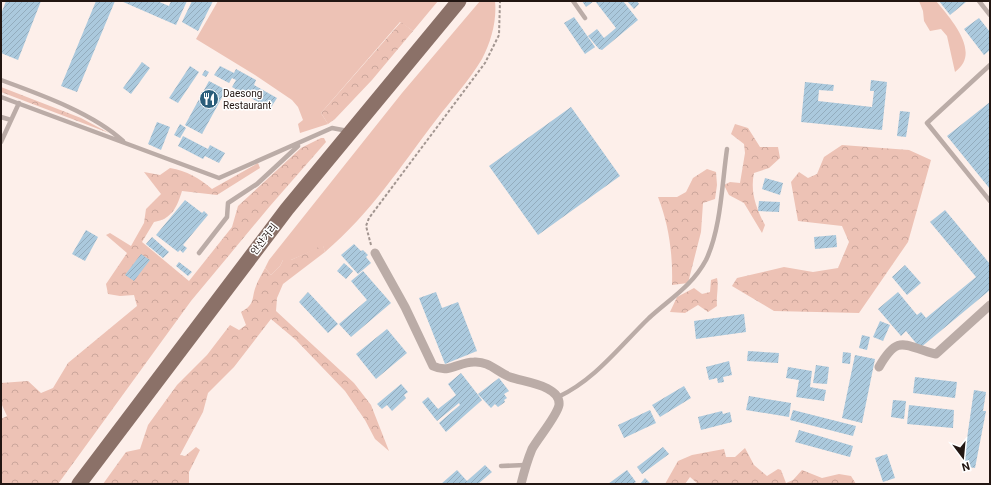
<svg xmlns="http://www.w3.org/2000/svg" width="991" height="485" font-family="Roboto,'Noto Sans KR',sans-serif">
<style>
.green{fill:#edc2b5}
.forest{fill:url(#forest-crowns)}
.building{fill:url(#building-hatch)}
.lines{fill:none;stroke-linecap:round;stroke-linejoin:round}
.path{stroke:#a39691;stroke-width:2;stroke-dasharray:3 2;stroke-linecap:butt}
.service{stroke:#bbaca7;stroke-width:4.5}
.minor{stroke:#bbaca7;stroke-width:9}
.primary{stroke:#8b7168;stroke-width:15}
.labels{text-anchor:middle;dominant-baseline:central;stroke-width:3;stroke-linejoin:round;paint-order:stroke}
.poi-label{font-size:10px;fill:#221612;stroke:#fff;text-anchor:start}
.street-label{font-size:10px;fill:#221612;stroke:#fff}
</style>
<defs>
<pattern id="forest-crowns" width="20" height="18" patternUnits="userSpaceOnUse"><rect width="20" height="18" fill="#edc2b5"/><path d="M2 6a3 3 0 1 1 6 0M12 15a3 3 0 1 1 6 0" fill="none" stroke="#cba69b"/></pattern>
<pattern id="building-hatch" width="6" height="6" patternUnits="userSpaceOnUse"><rect width="6" height="6" fill="#abc9dd"/><path d="M-1 1l2-2M0 6l6-6M5 7l2-2" fill="none" stroke="#93acbd"/></pattern>
</defs>
<rect width="100%" height="100%" fill="#fdefea"/>
<path class="green" d="M218 1H438L413 31 400 22 321 113 328 124 300 133 298 124 303 120 298 107 292 100 255 75 196 39Z
M480 1H495C497 21 491 42 482 59 469 81 451 100 436 120 400 167 371 213 325 252L323 246 291 260H283L280 266 271 275 265 268 269 260 402 93Z
M919 1H936C951 19 982 53 955 72L947 36 941 29 930 31 924 21 923 11Z"/>
<path class="forest" d="M401 22 413 31 372 80 335 119 328 124 321 113Z
M1 87 81 118 109 133 1 92Z
M735 124 748 128 760 147H778L780 158 769 168 754 173C750 192 756 208 765 225L762 233 744 203 729 195 724 185 730 182 740 183 745 153 744 144 731 134Z
M321 138H324L326 142 270 206 191 301 58 484H1V419L7 416 1 403V383L28 381 41 393 53 388 68 363 137 306 134 295 120 296 108 294 106 284 127 253 106 235 110 233 131 246 144 223 146 209 161 194 144 172 160 175 170 168C187 171 199 178 212 189L258 163 260 168 217 195 182 191C177 207 172 219 154 222L142 242 189 281 232 227 238 206 301 148Z
M842 145 909 150 931 160 908 242 859 313 774 311 732 286 737 278 784 267 813 272 838 268 849 242 842 226 798 221 791 182 799 172 808 178 817 174 824 157Z
M707 169 716 172 717 185 715 199 703 203 701 232 688 283 672 285C673 255 669 225 658 197H677L686 192 693 178Z
M323 245 325 252 283 284 277 298 276 311 354 383 371 405 389 451 375 439 365 420 345 391 296 340 271 319 234 367 208 393 203 412 180 455 185 456 196 447 200 450 189 472V484H103L126 452 140 449 148 425 177 385 207 355 230 325 239 330 246 325 241 312C256 304 251 298 256 286 258 280 262 274 265 268L271 275 280 266 283 260H291Z
M717 278C719 286 716 297 717 306L708 312 698 305 685 313 670 312 677 297 694 288 702 294 710 292 711 280Z
M745 448 754 465 767 476 778 469 781 470 786 483 793 480 802 470 822 478 839 474 851 476 856 484H698L690 477 685 484H665L678 461 692 455 724 449 726 457H735Z"/>
<path class="building" d="M6 1H41L18 60 1 53V14Z
M96 1H115L77 92 61 86Z
M121 1H157L169 6 171 1H187L176 25Z
M192 1H213L198 31 182 22Z
M582 1H594L586 7Z
M595 1H623L638 20 602 50 599 49 588 36 597 29 604 38 616 28Z
M627 1H637L639 4 634 9Z
M939 1H965L966 2 950 15Z
M574 17 595 47 585 54 564 23Z
M979 18 990 32V50L984 55 964 29Z
M142 62 150 68 131 94 123 88Z
M190 66 199 72 178 103 169 98Z
M220 66 234 73 236 69 256 80 254 85 277 98 270 109 232 87 236 80 232 78 229 83 214 75Z
M205 70 209 72 206 77 202 75Z
M871 80 887 82 882 130 801 122 805 82 834 85 833 91 819 90 818 101 872 107 874 91H870Z
M209 81 226 90 202 134 185 125Z
M990 102V189L947 136Z
M571 107 620 176 538 235 489 166Z
M900 111 910 112 906 137 897 136Z
M157 122 170 127 161 150 148 144Z
M180 124 186 128 180 138 174 135Z
M183 136 208 149 210 145 225 153 219 163 205 156 203 159 178 146Z
M765 178 783 183 780 195 762 189Z
M185 200 202 213 204 211 208 215 183 245 187 248 183 253 180 250 178 252 156 235Z
M759 201 780 202 779 212 758 211Z
M945 210 990 264V290L920 348 906 331 901 336 878 309 898 292 917 315 921 312 926 318 976 277 930 222Z
M86 230 98 237 85 261 72 254Z
M836 235 837 247 815 249 814 237Z
M152 237 169 252 163 258 146 244Z
M354 244 361 251 363 250 368 255 366 257 371 263 358 274 341 255Z
M141 254 150 260 134 281 125 275Z
M179 262 192 272 188 276 176 266Z
M344 263 353 271 346 279 337 271Z
M905 265 921 283 907 295 892 277Z
M363 271 391 303 351 337 339 324 367 300 351 281Z
M308 292 338 324 328 333 299 302Z
M436 292 442 308 458 302 477 351 445 364 419 298Z
M744 314 746 332 696 339 694 321Z
M880 321 890 325 883 341 873 337Z
M387 329 407 353 376 379 356 354Z
M862 335 870 337 867 350 859 348Z
M748 351 779 353 778 363 747 361Z
M843 352 851 353 850 364 842 363Z
M855 355 875 359 862 423 842 418Z
M729 361 732 375 723 377 724 382 718 383 717 378 709 380 706 367Z
M816 365 829 367 827 384 813 383Z
M788 367 812 371 810 387 826 390 824 401 796 397 799 380 786 378Z
M461 373 482 400 446 432 439 423 460 405 459 403 437 421 422 402 428 397 438 409 456 395 448 384Z
M915 377 957 382 955 398 913 393Z
M499 378 509 391 504 394 507 398 504 400 505 402 498 407 495 404 491 408 478 394Z
M401 384 408 392 404 395 406 398 392 411 387 405 382 409 377 404Z
M684 386 691 398 660 417 652 405Z
M974 390 986 392 983 411H986L975 468 963 466Z
M749 396 791 403 789 417 746 410Z
M893 400 906 401 904 419 891 417Z
M909 405 954 410 953 428 907 424Z
M650 410 656 423 624 438 618 425Z
M793 410 856 426 853 436 790 420Z
M722 411 723 414 730 412 732 422 701 430 698 417Z
M799 430 853 446 850 457 795 442Z
M663 447 669 454 642 474 637 467Z
M887 454 895 478 883 482 875 458Z
M485 465 492 472 478 484H441L457 470 467 481Z
M627 470 636 482 632 484H608Z
M645 478 651 484H640Z"/>
<g class="lines">
<path class="path" d="M371 245 366 226 369 218 485 63 499 35 500 1"/>
<path class="service" d="M573 1 585 18
M979 1 990 15
M990 65 927 123 990 201
M1 80C39 94 93 113 123 141
M1 97 219 178 332 128 348 131
M1 117 11 120
M1 142 19 103
M199 253 227 217 228 203 257 184 298 146
M558 397C595 380 620 346 649 318 671 298 692 286 706 260 721 229 722 183 727 149
M501 466 525 465"/>
<path class="minor" d="M375 253 405 307 433 366C450 374 458 362 474 362 489 361 497 372 510 377 523 382 561 385 559 405 557 416 538 438 532 449 527 461 524 472 521 484
M879 367C899 332 905 347 936 354L990 305"/>
<path class="primary" d="M79 484 287 209 459 1"/>
</g>
<defs>
<symbol id="restaurant-disc" viewBox="-11 -11 22 22"><circle r="9.5" fill="#2a5d7a" stroke="#fff"/><path d="M-5-6h1v4h1v-4h1v4h1v-4h1v5L-1.5 .5V6h-2V.5L-5-1ZM5-6V6H3V1.5H1.5Q1.5-4 5-6Z" fill="#fff"/></symbol>
</defs>
<g fill-rule="evenodd">
<use href="#restaurant-disc" x="198" y="88" width="22" height="22"/>
</g>
<g class="labels">
<g class="poi-label">
<text x="223" y="93">Daesong<tspan x="223" dy="12">Restaurant</tspan></text>
</g>
<g class="street-label">
<text transform="translate(264 239) rotate(-52)">안산거리</text>
</g>
</g>
<rect width="991" height="485" fill="none" stroke="#221612" stroke-width="4"/>
<g transform="translate(963 457) rotate(164)" stroke="#ffffff" stroke-width="3" paint-order="stroke">
<path d="M0-3L7 15L0 10L-7 15Z" fill="#221612"/>
<text y="-6" font-size="11" font-weight="bold" text-anchor="middle" fill="#221612">N</text>
</g>
</svg>
